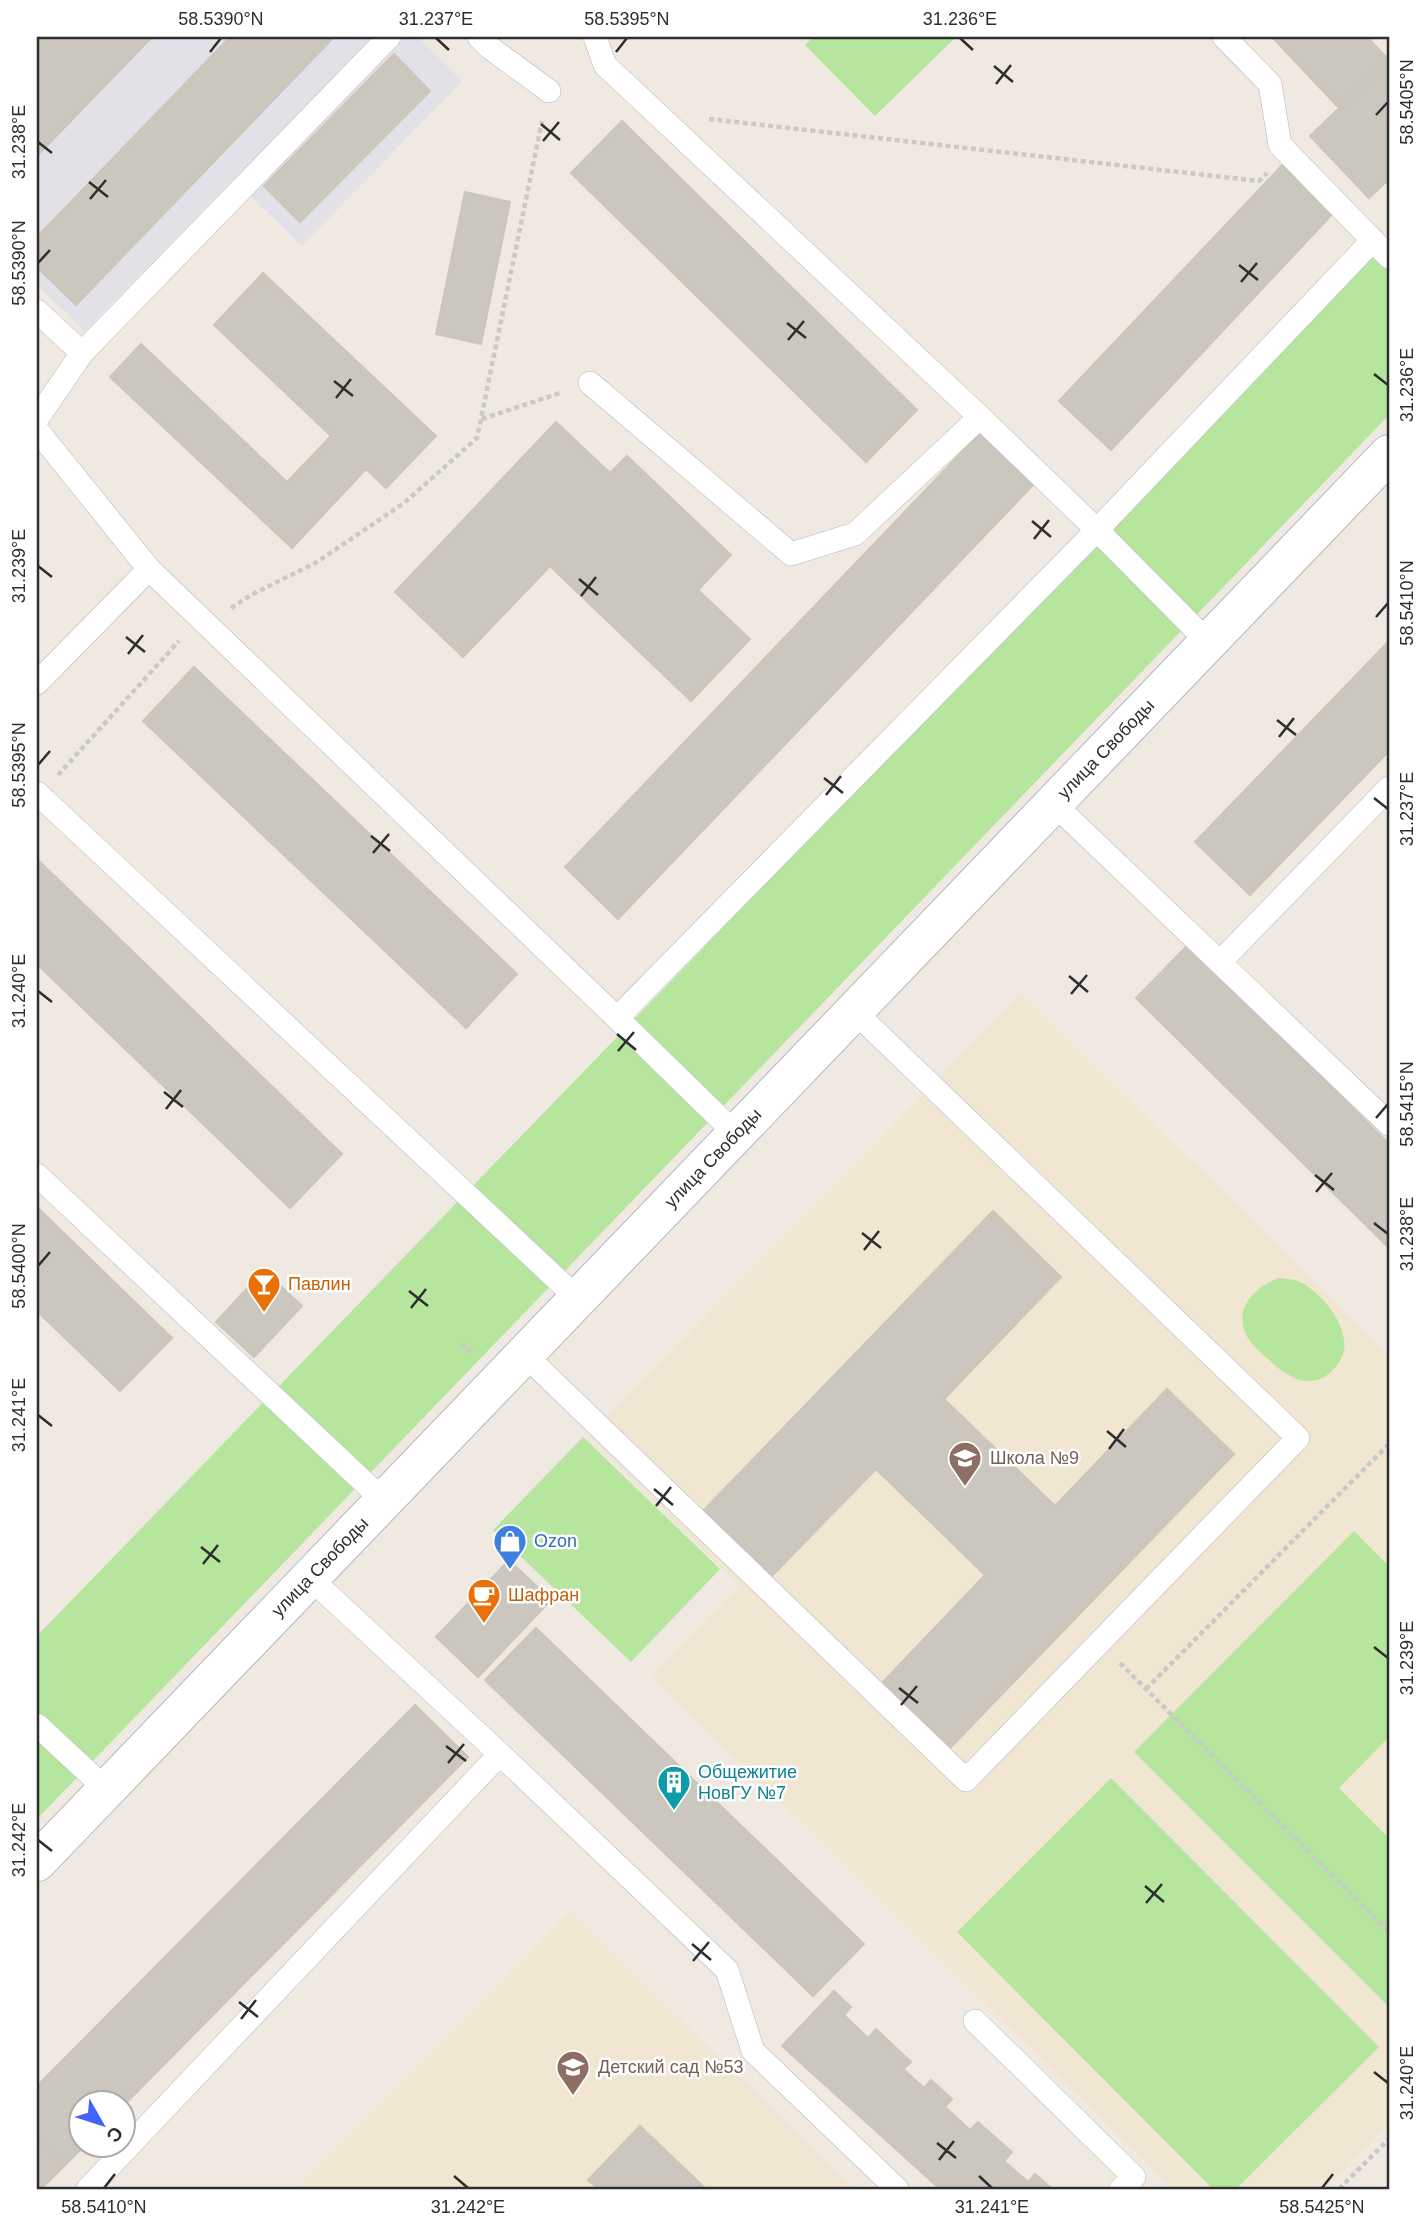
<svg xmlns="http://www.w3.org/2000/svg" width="1426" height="2226" font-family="Helvetica,sans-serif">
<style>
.industrial{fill:#e3e1e8}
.education{fill:#f0e6d1}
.green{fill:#b6e59e}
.building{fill:#cbc7bf;stroke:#cbc5ba;stroke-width:2}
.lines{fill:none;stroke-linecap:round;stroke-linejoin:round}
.lane-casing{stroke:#b4b7c1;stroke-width:24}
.street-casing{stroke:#b4b7c1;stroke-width:40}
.path{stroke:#c9c9c9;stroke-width:4.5;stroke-dasharray:5 3.5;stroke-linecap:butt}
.lane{stroke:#fff;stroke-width:23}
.street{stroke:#fff;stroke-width:38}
.ticks{fill:none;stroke:#2e2e2e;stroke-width:2.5}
.labels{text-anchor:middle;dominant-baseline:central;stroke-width:5;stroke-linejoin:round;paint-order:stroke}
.street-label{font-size:18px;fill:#2e2e2e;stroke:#fff}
.food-label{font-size:18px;fill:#c56008;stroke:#fff;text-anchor:start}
.education-label{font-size:18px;fill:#785e54;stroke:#fff;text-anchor:start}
.shop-label{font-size:18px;fill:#366cbe;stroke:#fff;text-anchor:start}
.culture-label{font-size:18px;fill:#0d838f;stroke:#fff;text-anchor:start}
.neatline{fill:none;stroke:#2e2e2e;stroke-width:2.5}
.ticks-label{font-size:18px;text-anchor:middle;fill:#2e2e2e}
</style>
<rect width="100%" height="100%" fill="#efe9e1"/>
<path class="industrial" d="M37 37H418L462 81 302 246 233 179 85 331 37 285Z"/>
<path class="education" d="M1022 994 1389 1356V2124L1325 2189H1174L652 1676 740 1586 588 1436Z
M571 1911 853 2189H296Z"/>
<path class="green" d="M813 37H956L875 116 805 45Z
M1389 240V415L37 1819V1636Z
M1279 1278C1284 1279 1290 1279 1295 1280 1321 1289 1357 1333 1340 1361 1318 1395 1290 1380 1268 1359 1259 1351 1248 1342 1244 1330 1236 1305 1258 1285 1279 1278Z
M583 1437 720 1569 631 1662 493 1530Z
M1354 1531 1389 1566V1737L1339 1788 1389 1838V2007L1134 1752Z
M1111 1778 1379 2047 1236 2189H1213L957 1932Z"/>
<path class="building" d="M39 37H152L37 156V39Z
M230 37H334L76 305 37 267V237Z
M1272 37H1367L1389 60 1339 108Z
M394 54 430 91 300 222 264 186Z
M1386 63 1389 66V179L1369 198 1310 136Z
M622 121 917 410 866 462 571 173Z
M1287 160 1338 208 1111 450 1059 401Z
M465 192 510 202 481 344 436 334Z
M263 273 436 436 386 488 366 469 292 548 110 377 141 344 287 482 331 436 214 325Z
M556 422 610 473 627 456 731 555 698 590 750 639 691 701 550 566 463 657 395 592Z
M981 432 1035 483 618 919 565 867Z
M1389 641V751L1250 895 1195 842Z
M194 667 517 974 466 1028 143 721Z
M37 859 342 1154 290 1208 37 964Z
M1188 945 1389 1144V1248L1136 998Z
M37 1207 172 1338 120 1391 37 1311Z
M993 1211 1061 1277 944 1399 1055 1506 1167 1389 1234 1454 951 1747 883 1682 985 1575 876 1469 768 1580 700 1514Z
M264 1270 302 1306 254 1357 216 1322Z
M509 1560 551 1600 478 1677 436 1637Z
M536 1628 864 1944 813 1996 485 1680Z
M415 1705 468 1757 122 2107V2104H80V2146H84L64 2166 37 2139V2086Z
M834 1991 851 2007 844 2015 868 2038 876 2029 911 2062 903 2069 924 2088 931 2080 952 2099 945 2107 970 2130 978 2122 1012 2152 1004 2161 1028 2182 1035 2174 1052 2189H940L782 2046Z
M640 2126 706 2189H598L588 2180Z
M37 2139 64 2166 41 2189H37Z"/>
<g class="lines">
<defs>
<path id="lane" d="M479 37 489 47 549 91
M595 37 605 65 980 417 1097 530 1209 643
M1224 37 1270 84 1280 145 1389 257
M37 311 82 353 37 419
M82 353 389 37
M590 383 791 554 855 534 980 417
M37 430 149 569 617 1018 736 1134
M37 683 149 569
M37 793 577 1298
M1053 803 1389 1124
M1220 962 1389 788
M617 1018 1097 530 1373 240
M37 1175 383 1500
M524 1354 966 1780 1298 1438 854 1011
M310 1578 500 1754 727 1970 753 2051 897 2189
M37 1725 107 1790
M975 2021 1134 2177 1121 2189
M88 2189 500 1754"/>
<path id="street" d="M37 1862 1389 454"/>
</defs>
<use href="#lane" class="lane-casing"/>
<use href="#street" class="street-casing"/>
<path class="path" d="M709 119 1259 181 1267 173
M482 419 563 392
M231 608 251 595 317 562 404 503 477 438 542 121
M58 775 179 641
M462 1343 473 1354
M1120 1663 1389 1932
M1146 1689 1389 1444
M1339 2189 1389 2139"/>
<use href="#lane" class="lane"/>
<use href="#street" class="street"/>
</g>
<path class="ticks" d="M436 38 449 50M960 38 973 50M210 52 221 38M616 52 627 38M994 66 1013 82M996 84 1011 65M1376 115 1388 102M541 124 560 140M543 141 559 122M38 142 52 153M89 182 108 197M90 199 106 180M38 263 50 250M1239 265 1258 280M1241 282 1257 263M787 323 806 338M788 340 804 321M1374 374 1388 385M334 381 353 396M336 398 351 379M1032 521 1051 537M1034 539 1049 520M38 566 52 577M579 579 598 595M581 596 596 577M1376 617 1388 603M126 637 145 652M128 654 143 635M1277 720 1296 735M1279 737 1294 718M38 765 50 751M824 778 843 793M826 795 841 776M1374 798 1388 809M371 836 390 851M373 853 389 834M1069 976 1088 992M38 991 52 1002M1071 994 1087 975M617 1034 636 1050M618 1051 634 1032M164 1092 183 1107M166 1109 181 1090M1376 1118 1388 1104M1315 1175 1334 1190M1316 1192 1332 1173M1374 1223 1388 1234M862 1233 881 1248M864 1250 879 1231M38 1266 50 1252M409 1291 428 1306M411 1308 426 1289M38 1415 52 1426M1107 1431 1126 1447M1109 1449 1124 1429M654 1489 673 1505M656 1506 671 1487M201 1547 220 1562M203 1564 218 1545M1374 1647 1388 1658M899 1688 918 1703M901 1705 917 1686M446 1746 466 1761M448 1763 464 1744M38 1840 52 1851M1145 1886 1164 1902M1146 1903 1162 1884M692 1944 711 1960M693 1961 709 1942M239 2002 258 2017M241 2019 256 2000M1374 2072 1388 2083M937 2143 956 2158M939 2160 954 2141M454 2176 468 2188M979 2176 992 2188M104 2188 115 2174M1322 2188 1333 2174"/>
<defs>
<symbol id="bar-pin" viewBox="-11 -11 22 30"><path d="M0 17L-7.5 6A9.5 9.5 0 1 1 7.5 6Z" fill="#e8710a" stroke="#fff"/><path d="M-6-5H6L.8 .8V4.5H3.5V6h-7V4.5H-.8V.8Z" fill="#fff"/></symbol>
<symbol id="school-pin" viewBox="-11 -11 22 30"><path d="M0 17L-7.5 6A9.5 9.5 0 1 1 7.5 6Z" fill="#8d6e63" stroke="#fff"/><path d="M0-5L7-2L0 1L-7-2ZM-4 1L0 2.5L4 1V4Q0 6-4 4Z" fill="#fff"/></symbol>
<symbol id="shop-pin" viewBox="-11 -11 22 30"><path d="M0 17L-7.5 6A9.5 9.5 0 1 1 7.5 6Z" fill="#3f7fe0" stroke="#fff"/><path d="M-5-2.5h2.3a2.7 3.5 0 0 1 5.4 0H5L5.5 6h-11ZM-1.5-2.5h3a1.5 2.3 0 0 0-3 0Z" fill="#fff"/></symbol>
<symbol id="cafe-pin" viewBox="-11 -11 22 30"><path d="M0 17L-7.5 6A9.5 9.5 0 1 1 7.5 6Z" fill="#e8710a" stroke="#fff"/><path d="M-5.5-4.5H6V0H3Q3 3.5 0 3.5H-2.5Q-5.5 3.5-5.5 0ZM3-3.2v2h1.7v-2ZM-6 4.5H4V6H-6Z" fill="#fff"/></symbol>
<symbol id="building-pin" viewBox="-11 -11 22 30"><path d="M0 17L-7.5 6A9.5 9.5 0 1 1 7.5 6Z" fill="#0f9aa8" stroke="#fff"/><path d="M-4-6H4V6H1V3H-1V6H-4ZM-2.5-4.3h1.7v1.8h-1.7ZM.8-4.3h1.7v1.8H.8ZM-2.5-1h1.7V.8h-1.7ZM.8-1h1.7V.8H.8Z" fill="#fff"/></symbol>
</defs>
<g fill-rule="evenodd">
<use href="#bar-pin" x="245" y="1265" width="38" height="52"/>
<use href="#school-pin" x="946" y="1439" width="38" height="52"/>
<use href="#shop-pin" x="491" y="1522" width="38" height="52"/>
<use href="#cafe-pin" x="465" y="1576" width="38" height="52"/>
<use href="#building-pin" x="655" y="1763" width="38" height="52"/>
<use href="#school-pin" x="554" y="2048" width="38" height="52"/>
</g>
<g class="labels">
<g class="street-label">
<text transform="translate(1106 749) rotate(-46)">улица Свободы</text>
<text transform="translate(713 1158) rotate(-46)">улица Свободы</text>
<text transform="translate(320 1567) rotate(-46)">улица Свободы</text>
</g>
<g class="food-label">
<text x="288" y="1284">Павлин</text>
<text x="508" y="1595">Шафран</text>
</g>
<g class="education-label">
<text x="990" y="1458">Школа №9</text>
<text x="598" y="2067">Детский сад №53</text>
</g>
<g class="shop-label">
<text x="534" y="1541">Ozon</text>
</g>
<g class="culture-label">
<text x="698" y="1772">Общежитие<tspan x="698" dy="21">НовГУ №7</tspan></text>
</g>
</g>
<rect width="1426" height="2226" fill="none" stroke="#ffffff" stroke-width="77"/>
<g transform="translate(102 2124) rotate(129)"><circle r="33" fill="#ffffff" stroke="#ababab" stroke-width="2"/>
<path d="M0-5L12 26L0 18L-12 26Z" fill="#4264fb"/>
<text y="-10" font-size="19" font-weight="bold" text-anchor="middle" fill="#2e2e2e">С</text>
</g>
<rect x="38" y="38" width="1350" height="2150" class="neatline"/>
<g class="ticks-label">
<text x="221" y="25">58.5390°N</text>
<text x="436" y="25">31.237°E</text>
<text x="627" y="25">58.5395°N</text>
<text x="960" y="25">31.236°E</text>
<text transform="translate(1407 102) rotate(-90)" y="6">58.5405°N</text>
<text transform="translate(19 142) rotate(-90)" y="6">31.238°E</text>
<text transform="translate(19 263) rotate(-90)" y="6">58.5390°N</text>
<text transform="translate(1407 385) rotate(-90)" y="6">31.236°E</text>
<text transform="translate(19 566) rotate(-90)" y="6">31.239°E</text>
<text transform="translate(1407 603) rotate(-90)" y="6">58.5410°N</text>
<text transform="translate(19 765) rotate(-90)" y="6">58.5395°N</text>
<text transform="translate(1407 809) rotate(-90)" y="6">31.237°E</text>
<text transform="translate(19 991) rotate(-90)" y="6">31.240°E</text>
<text transform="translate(1407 1104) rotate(-90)" y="6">58.5415°N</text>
<text transform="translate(1407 1234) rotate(-90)" y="6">31.238°E</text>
<text transform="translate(19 1266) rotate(-90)" y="6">58.5400°N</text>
<text transform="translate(19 1415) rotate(-90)" y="6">31.241°E</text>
<text transform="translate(1407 1658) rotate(-90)" y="6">31.239°E</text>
<text transform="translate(19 1840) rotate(-90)" y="6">31.242°E</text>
<text transform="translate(1407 2083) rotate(-90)" y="6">31.240°E</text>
<text x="104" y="2213">58.5410°N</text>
<text x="468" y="2213">31.242°E</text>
<text x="992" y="2213">31.241°E</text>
<text x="1322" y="2213">58.5425°N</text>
</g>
</svg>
